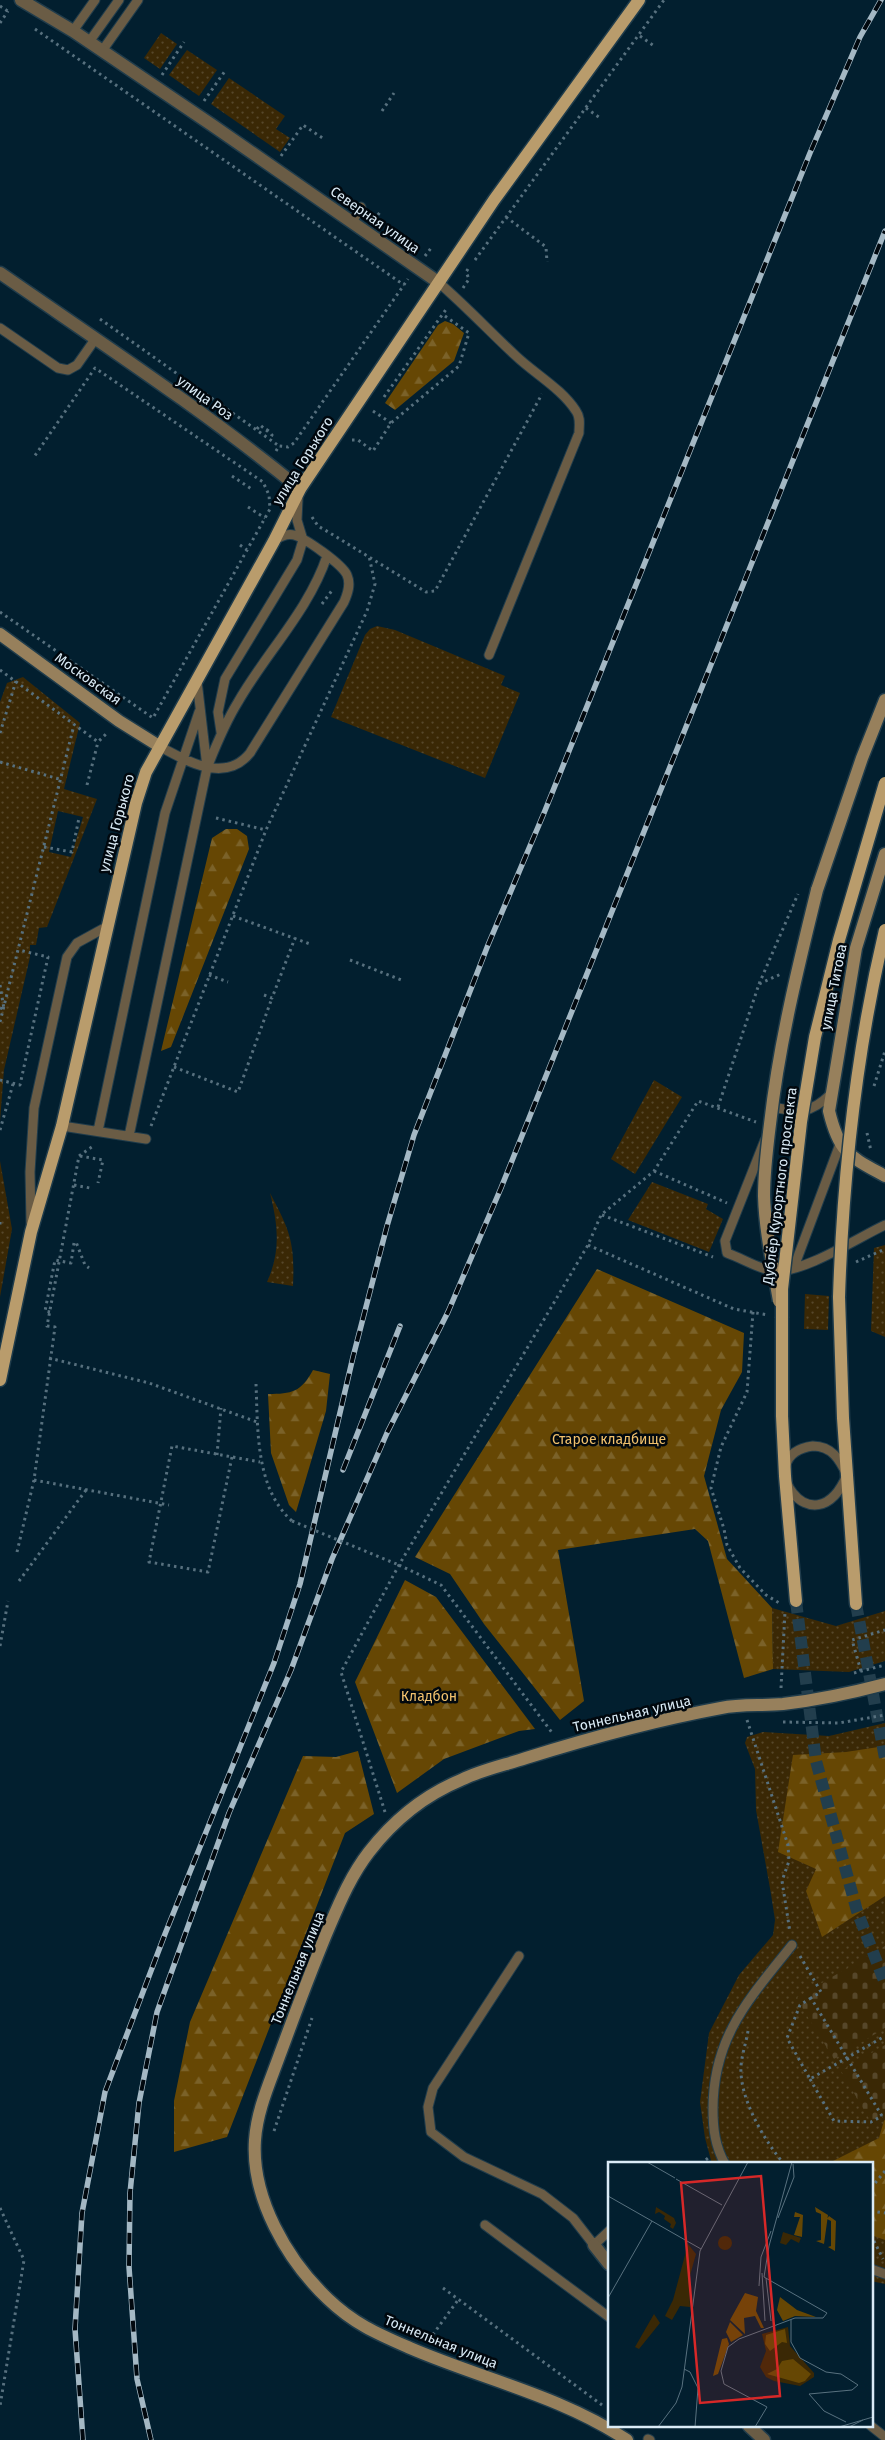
<svg xmlns="http://www.w3.org/2000/svg" width="885" height="2440" font-family="'Fira Sans',sans-serif">
<style>
.grass{fill:url(#grass-dots);fill-rule:evenodd}
.forest{fill:url(#forest-firs)}
.cemetery{fill:url(#cemetery-stones)}
.lines{fill:none;stroke-linecap:round;stroke-linejoin:round}
.primary-tunnel{stroke:#223e4d;stroke-width:12;stroke-dasharray:12 6;stroke-linecap:butt}
.service-casing{stroke:#203c4b;stroke-width:11}
.minor-casing{stroke:#203c4b;stroke-width:15}
.tertiary-casing{stroke:#203c4b;stroke-width:15}
.secondary-casing{stroke:#203c4b;stroke-width:15}
.primary-casing{stroke:#203c4b;stroke-width:15}
.path{stroke:#57707e;stroke-width:3;stroke-dasharray:2.5 4;stroke-linecap:butt}
.service{stroke:#6a5c45;stroke-width:9}
.minor{stroke:#6a5c45;stroke-width:12}
.tertiary{stroke:#6a5c45;stroke-width:12}
.secondary{stroke:#97805c;stroke-width:12}
.primary{stroke:#b99c6c;stroke-width:12}
.rail-casing{stroke:#a4b8c4;stroke-width:5.5}
.rail{stroke:#01080e;stroke-width:4;stroke-dasharray:11;stroke-linecap:butt}
.secondary-bridge-casing{stroke:#203c4b;stroke-width:15;stroke-linecap:butt}
.primary-bridge-casing{stroke:#203c4b;stroke-width:15;stroke-linecap:butt}
.path-bridge{stroke:#57707e;stroke-width:3;stroke-dasharray:2.5 4;stroke-linecap:butt}
.secondary-bridge{stroke:#97805c;stroke-width:12}
.primary-bridge{stroke:#b99c6c;stroke-width:12}
.labels{text-anchor:middle;dominant-baseline:central;stroke-width:5;stroke-linejoin:round;paint-order:stroke}
.street-label{font-size:14px;fill:#daebf6;stroke:#01080e}
.park-label{font-size:14px;fill:#f1c16d;stroke:#01080e}
.inset-road{fill:none;stroke:#58717f;stroke-width:1}
.view{fill:#d62828;fill-opacity:0.15;stroke:#d62828;stroke-width:2.5}
.inset-edge{fill:none;stroke:#daebf6;stroke-width:2.5}
</style>
<defs>
<pattern id="grass-dots" width="8" height="8" patternUnits="userSpaceOnUse" patternTransform="scale(1.25)"><rect width="8" height="8" fill="#3a2805"/><path d="M2 2h.1M6 6h.1" fill="none" stroke="#56472a" stroke-width="1.8" stroke-linecap="round"/></pattern>
<pattern id="forest-firs" width="22" height="20" patternUnits="userSpaceOnUse" patternTransform="scale(1.25)"><rect width="22" height="20" fill="#664704"/><path d="M5 1l3.5 6h-7zM16 11l3.5 6h-7z" fill="#7b6229"/></pattern>
<pattern id="cemetery-stones" width="16" height="16" patternUnits="userSpaceOnUse" patternTransform="scale(1.25)"><rect width="16" height="16" fill="#3a2805"/><path d="M2 7V4a2 2 0 0 1 4 0v3zM10 15v-3a2 2 0 0 1 4 0v3z" fill="#56472a"/></pattern>
</defs>
<rect width="100%" height="100%" fill="#021f2f"/>
<path class="grass" d="M161 33 177 44 160 69 144 58Z
M187 50 217 70 199 96 169 75Z
M229 78 285 116 276 129 290 138 280 152 211 104Z
M377 626 395 630 505 676 501 685 520 693 485 778 331 717 365 635 370 629Z
M23 677 80 723 64 789 97 799 47 927 39 928 36 945H30V957L4 1070 0 1121V702L7 683ZM58 811 83 817 71 857 49 852Z
M654 1080 682 1097 635 1174 611 1159Z
M0 1161 12 1229 0 1297Z
M652 1182 708 1204 706 1209 723 1219 709 1252 628 1220Z
M270 1193C290 1231 295 1242 293 1286L267 1282C281 1251 278 1225 270 1193Z
M885 1245V1337L871 1331 874 1248Z
M805 1294 829 1296 828 1330 804 1329Z
M772 1608 836 1626 885 1611V1661L849 1672 773 1669Z
M885 1723V2284L871 2281V2164H712L705 2138 700 2102 709 2033 739 1975 773 1935 775 1920 771 1894 756 1810 755 1769 745 1743 747 1737 763 1732 829 1736Z"/>
<path class="forest" d="M445 321 453 324 464 333 454 361 395 410 385 403 438 325Z
M226 829H237L247 836 249 849 171 1047 161 1051 212 838Z
M597 1269 744 1333 742 1372 721 1410 704 1476 727 1559 772 1608 773 1669 744 1678 708 1541 695 1529 558 1550 584 1701 560 1720 484 1624 450 1574 415 1557Z
M313 1370 330 1374 326 1411 296 1512 289 1505 271 1453 268 1394C292 1394 301 1392 313 1370Z
M405 1580 436 1597 535 1729 519 1731 444 1759 397 1793 355 1682Z
M885 1746V1896L822 1937 806 1891 816 1869 778 1852 793 1755 846 1752Z
M358 1751 374 1814 345 1833 227 2137 174 2152V2101L190 2022 303 1756 336 1757Z
M885 2117V2240L871 2235V2164H827L879 2138Z"/>
<path class="cemetery" d="M885 1946V2028L834 2059 796 1998Z
M885 2045V2120L874 2127 841 2071Z"/>
<g class="lines">
<path class="primary-tunnel" d="M796 1601 816 1761 857 1911 885 1983
M856 1604 885 1758"/>
<defs>
<path id="service" d="M73 31 95 0
M89 42 119 0
M102 51 138 0
M352 222 361 207
M438 282C466 306 490 332 516 356 535 374 562 389 576 411 581 418 579 425 579 433L489 655
M0 328 58 368 68 370 77 365 96 338
M197 681 207 767
M221 732 218 712 225 679 297 560 303 540 297 520 298 499
M159 746C186 761 225 784 250 753L344 602C348 593 351 584 347 575 342 564 305 538 294 535 287 533 281 536 275 540
M772 1113 773 1107C800 1113 810 1114 831 1094
M62 1126 146 1139
M98 1131 165 813 199 712
M129 1136 207 768C216 745 225 723 238 702 266 653 309 610 327 556
M765 1140 725 1241 727 1253C742 1258 758 1269 774 1271 802 1274 859 1237 885 1225
M31 1223 30 1172 34 1108 67 957 77 943 108 926
M794 1267 840 1144
M813 1446C832 1446 840 1460 847 1475 814 1553 747 1455 813 1446Z
M519 1956 433 2088 428 2107 431 2132 464 2157 542 2194 573 2218 594 2245 609 2231
M725 2164C715 2146 713 2129 713 2109 713 2036 750 1998 792 1945
M485 2225 609 2317
M871 2269 885 2274
M871 2426 885 2437
M648 2439 650 2440"/>
<path id="minor" d="M0 273C101 343 205 411 300 489
M594 2245 609 2264
M749 2426 764 2440"/>
<path id="tertiary" d="M21 0 73 31 212 125 438 282"/>
<path id="secondary" d="M0 634 119 721 159 746
M885 854 856 948 829 1111C839 1153 849 1156 885 1176
M817 890 862 758 885 700
M627 2440C561 2396 482 2379 410 2348 378 2334 354 2324 328 2299 287 2260 251 2198 255 2140 257 2110 270 2082 280 2054 296 2011 312 1967 330 1925 341 1899 352 1874 369 1852 393 1821 425 1795 461 1780 481 1770 505 1765 526 1758 590 1738 656 1720 721 1708 741 1704 762 1706 783 1704 817 1700 851 1693 885 1684"/>
<path id="primary" d="M839 1297 843 1418 856 1604
M782 1318V1416L785 1476 796 1601
M0 1380 31 1232 62 1126 136 803 146 772 274 541 300 489 494 200 639 0"/>
</defs>
<use href="#service" class="service-casing"/>
<use href="#minor" class="minor-casing"/>
<use href="#tertiary" class="tertiary-casing"/>
<use href="#secondary" class="secondary-casing"/>
<use href="#primary" class="primary-casing"/>
<path class="path" d="M0 6 9 12
M0 23 8 11
M35 29 404 285
M640 36 654 46
M162 75 184 42
M204 101 225 71
M586 108 600 118
M382 111 394 93
M281 156 303 125 324 139
M506 217 546 247 547 262
M374 220 380 212
M425 256 431 248
M475 260 664 0
M463 288 469 279 466 272 468 269
M100 319 279 446
M384 397 447 308
M373 411 391 423
M257 429 260 425 272 435 270 439
M267 431 270 426
M352 440H358L373 451 391 423 459 366 469 333 442 314
M276 451 279 446 288 447 294 443 408 279
M232 476 253 490
M248 507 265 518
M312 517 318 526 330 533 426 592 435 591 542 394
M240 545 247 550
M322 604 333 589
M0 612 153 718 270 509 269 495 263 482 95 368 34 457
M0 670 98 742 108 732
M0 733 16 681
M0 762 59 779
M87 785 98 742
M216 818 266 830
M44 847 72 852 79 818
M233 916 310 944
M350 960 404 981
M209 975 228 982
M759 984 798 894
M0 985 4 1009 0 1008
M264 995 272 998 295 938
M0 1022 74 725
M174 1067 238 1092 272 998
M0 1080 20 1085 48 957 19 950
M874 1086 885 1051
M718 1107 759 984 781 974
M151 1126 266 830 367 611 375 584 369 556
M0 1130 13 1084
M867 1133 871 1151
M80 1156 103 1160 98 1183
M654 1171 727 1203
M74 1185 90 1188
M602 1215 713 1257
M0 1222V1228
M588 1245 734 1309 768 1315
M856 1262 885 1249
M50 1312 45 1311 55 1260 71 1263 74 1243 76 1242 85 1265 89 1268
M753 1312 747 1392 721 1447 711 1488 724 1529 727 1545 740 1568 766 1595 781 1604
M49 1358 149 1383 257 1422
M256 1384C258 1429 255 1488 292 1521
M217 1455 221 1408
M232 1457 208 1572 149 1562 172 1446 260 1462
M34 1480 169 1505
M17 1552 34 1480 55 1327 47 1326 79 1156 93 1146
M399 1565 441 1585 553 1734
M19 1581 86 1490
M0 1646 8 1601
M861 1671 852 1640 885 1630
M854 1673 885 1665
M781 1688 785 1612
M747 1720 788 1845 789 1861 782 1881 790 1932
M783 1722 839 1723 885 1715
M385 1812 341 1672 399 1565 588 1245 601 1215 654 1171 698 1101 756 1122
M800 1956 821 1992 811 1998 882 2116 885 2114
M811 1998 800 2005 787 2038 810 2079 885 2036
M748 2031C746 2043 742 2054 741 2066 739 2098 764 2140 784 2164
M810 2079 834 2121 871 2122 882 2116
M274 2131 312 2018
M701 2164 708 2158
M871 2188 885 2171
M0 2208 24 2260 0 2406
M871 2211 885 2213
M871 2235 883 2259
M443 2288 602 2405
M429 2340 458 2300"/>
<use href="#service" class="service"/>
<use href="#minor" class="minor"/>
<use href="#tertiary" class="tertiary"/>
<use href="#secondary" class="secondary"/>
<use href="#primary" class="primary"/>
<defs>
<path id="rail" d="M343 1470 400 1326
M83 2440 75 2329 82 2213 105 2092 165 1934 274 1663 300 1584 353 1357 387 1226 414 1135 488 945 544 813 810 153 860 37 881 0
M151 2440 137 2379 129 2267 130 2193 139 2103 157 2012 229 1813 291 1670 332 1559 387 1433 448 1312 501 1188 885 231"/>
</defs>
<use href="#rail" class="rail-casing"/>
<use href="#rail" class="rail"/>
<defs>
<path id="secondary-bridge" d="M779 1301C773 1266 765 1231 764 1196 764 1172 767 1148 770 1124 779 1044 798 967 817 890"/>
<path id="primary-bridge" d="M839 1297C843 1172 856 1052 885 930
M782 1318V1289L801 1122 815 1037 839 940 885 783"/>
</defs>
<use href="#secondary-bridge" class="secondary-bridge-casing"/>
<use href="#primary-bridge" class="primary-bridge-casing"/>
<path class="path-bridge" d="M292 1521 399 1565"/>
<use href="#secondary-bridge" class="secondary-bridge"/>
<use href="#primary-bridge" class="primary-bridge"/>
</g>
<g class="labels">
<g class="street-label">
<text transform="translate(375 220) rotate(35)">Северная улица</text>
<text transform="translate(205 398) rotate(36)">улица Роз</text>
<text transform="translate(303 461) rotate(-58)">улица Горького</text>
<text transform="translate(88 679) rotate(36)">Московская</text>
<text transform="translate(117 823) rotate(-75)">улица Горького</text>
<text transform="translate(834 987) rotate(-79)">улица Титова</text>
<text transform="translate(780 1186) rotate(-83)">Дублёр Курортного проспекта</text>
<text transform="translate(632 1714) rotate(-13)">Тоннельная улица</text>
<text transform="translate(298 1968) rotate(-68)">Тоннельная улица</text>
<text transform="translate(441 2342) rotate(22)">Тоннельная улица</text>
</g>
<g class="park-label">
<text x="609" y="1439">Старое кладбище</text>
<text x="429" y="1696">Кладбон</text>
</g>
</g>
<g transform="translate(608 2162)">
<rect width="265" height="265" fill="#021f2f"/>
<path d="M48 45 66 56 68 61 65 67 62 65 63 62 56 57 57 54 51 50 47 52ZM110 81a7 7 0 1 1 14 0a7 7 0 1 1-14 0ZM80 82 88 92 81 117 82 145 72 144 64 158 57 154 65 138ZM46 152 52 161 31 187 27 185ZM180 165 182 184 206 211V215L192 224 166 219 158 215 152 205 158 189 154 172Z" fill="#3a2805"/>
<path d="M207 45 220 53 216 82 208 79 213 78V52L208 50ZM187 50 195 53 194 75 186 73 192 55H186ZM221 54 228 59 227 89 220 85 223 84V59L219 57ZM137 131 150 135 148 149 156 166H153L147 154 136 156 137 172 122 158ZM172 135 189 148 208 155 187 154 175 159 169 148ZM122 160 135 173 123 180 118 170ZM177 167 179 181 174 180 162 189 157 182 158 173ZM119 176 121 182 110 212 105 214 114 177ZM185 197 203 212 197 219 191 221 159 212 169 207 174 199Z" fill="#664704"/>
<path d="M175 70 193 76 191 81 183 77 178 83 172 81Z" fill="#3a2805"/>
<path class="inset-road" d="M39 0 67 16M68 17 114 43M0 34 93 87M170 56 186 15 185 2M154 111 157 159M158 116 163 159M151 124 153 95 163 69M0 136 44 59M183 158V180L192 196 218 210 233 212 250 223 244 228 201 232 216 249 238 260M76 207 82 210 90 226 87 265M50 265 68 241 74 225 92 89 140 0M147 265 159 245 116 222 113 209 120 185 131 177 187 156H215L219 151 156 115 161 84 184 0M231 265 265 255M241 265 255 258"/>
<path class="view" d="M153 14 172 234 92 241 73 21Z"/>
<rect width="265" height="265" class="inset-edge"/>
</g>
</svg>
